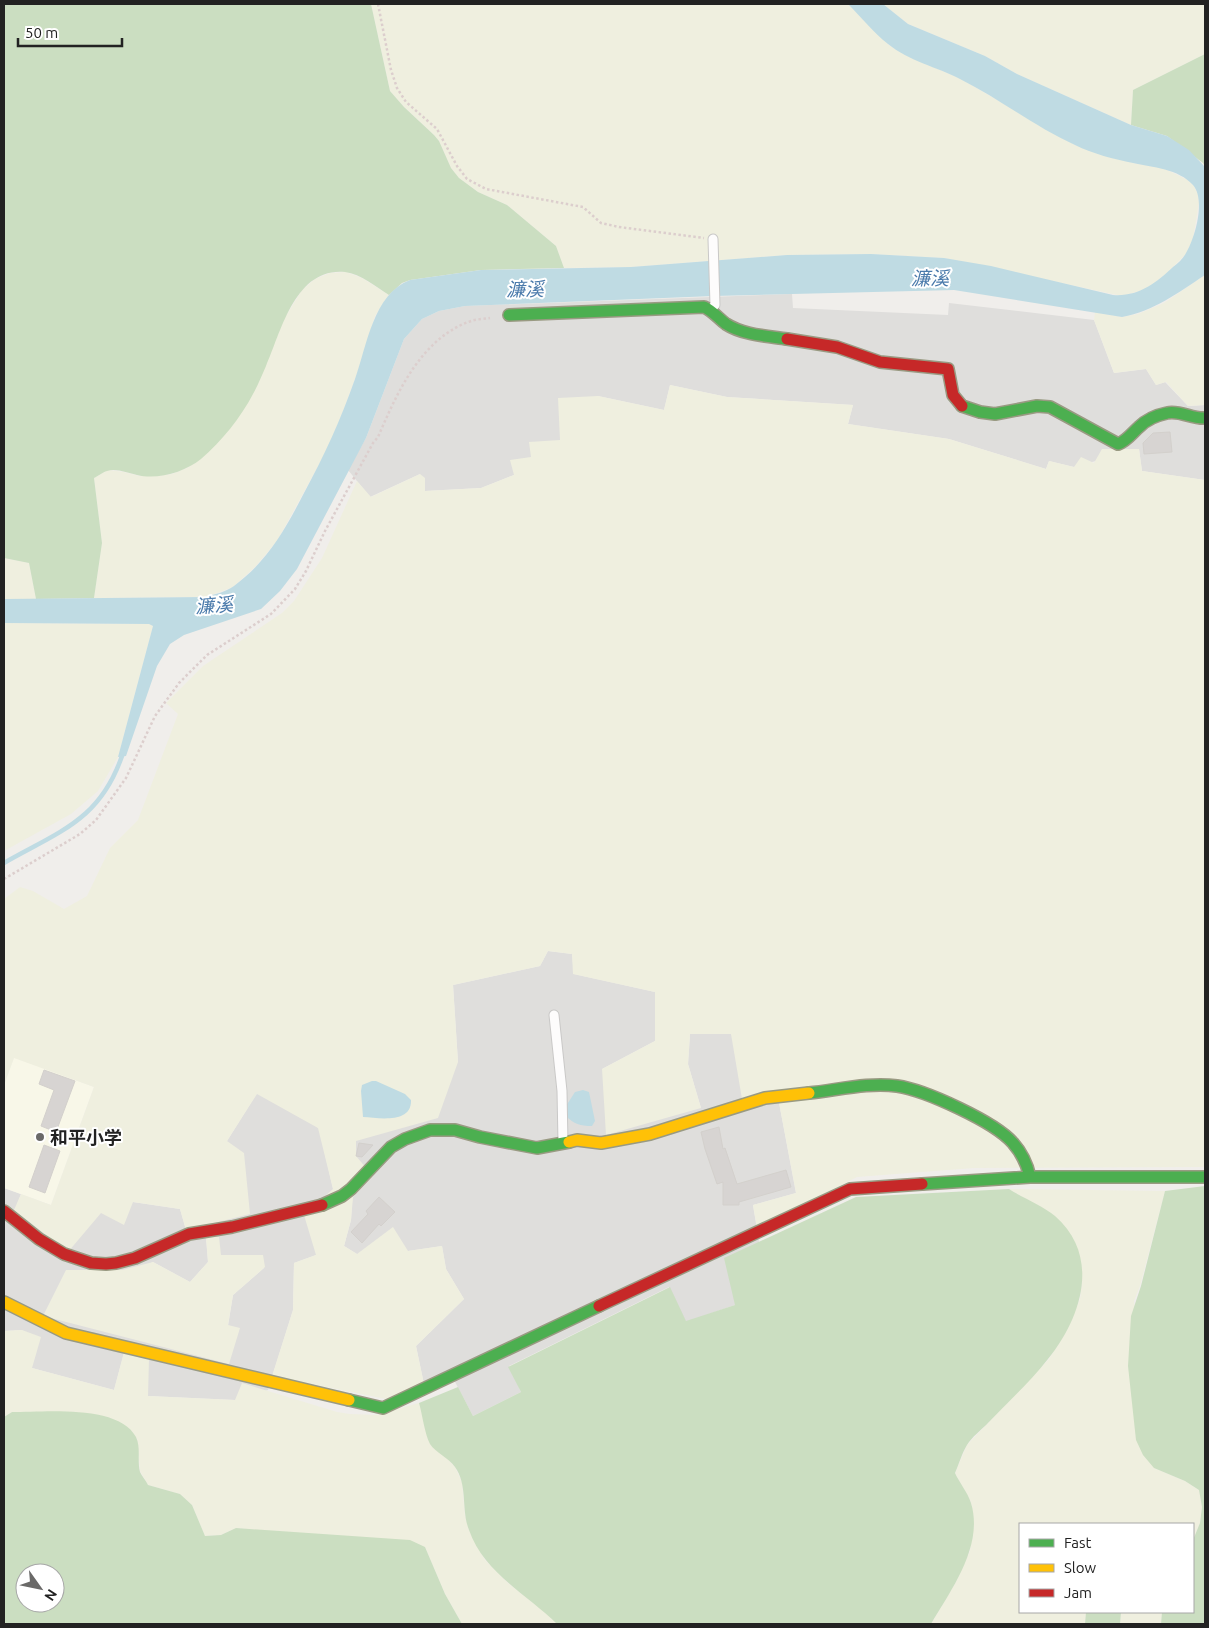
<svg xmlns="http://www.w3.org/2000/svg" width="1209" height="1628" font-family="Ubuntu,'Noto Sans SC',sans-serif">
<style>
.residential{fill:#dfdedc;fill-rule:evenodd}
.education{fill:#f8f7e8}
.farmland{fill:#efefdf}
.forest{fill:#cbdec1;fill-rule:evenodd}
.water{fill:#bfdbe3}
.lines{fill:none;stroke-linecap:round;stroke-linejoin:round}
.stream{stroke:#bfdbe3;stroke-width:4.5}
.building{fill:#d7d4d2;stroke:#d3d0cc}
.lane-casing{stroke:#c9c8c7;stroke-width:11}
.fast-casing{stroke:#999a82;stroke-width:14}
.slow-casing{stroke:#999a82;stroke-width:14}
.jam-casing{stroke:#999a82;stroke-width:14}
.path{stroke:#dccecd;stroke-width:2.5;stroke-dasharray:2.5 2.5;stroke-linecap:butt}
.lane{stroke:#fdfcfc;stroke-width:9}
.fast{stroke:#4caf50;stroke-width:11}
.slow{stroke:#ffc107;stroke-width:11}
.jam{stroke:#c62828;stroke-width:11}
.poi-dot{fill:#6a6968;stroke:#fff;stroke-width:2}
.labels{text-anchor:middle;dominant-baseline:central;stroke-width:4;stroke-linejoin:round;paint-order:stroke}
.poi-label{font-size:18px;font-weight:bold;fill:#222;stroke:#fff;text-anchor:start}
.water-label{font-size:19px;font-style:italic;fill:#4a7aab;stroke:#fff}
</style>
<rect width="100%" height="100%" fill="#f0eeeb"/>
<path class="residential" d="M792 294 793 308 948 315 949 303 1094 320 1114 373 1146 369 1156 385 1165 382 1188 406 1205 405V480L1142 471 1139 449 1074 467 1049 461 1046 469 949 439 848 424 853 405 727 397 670 385 664 410 598 396 560 440 532 457 514 475 481 488 425 491 420 474 370 497 348 470 366 438 404 339 422 319 439 311 465 306Z
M548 951 572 954 574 974 655 992V1041L602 1069 701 1108 688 1064 690 1034H731L777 1092 796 1193 753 1205 759 1242 735 1305 686 1322 669 1287 509 1366 521 1392 473 1416 453 1378 425 1389 416 1346 464 1299 446 1269 442 1246 408 1251 357 1254 344 1246 351 1220 356 1140 458 1062 453 985 540 966Z
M257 1093 319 1128 333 1189 316 1255 294 1263 293 1310 268 1390 235 1400 148 1396 124 1353 114 1390 32 1368 22 1330 4 1331V1188L21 1194 15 1210 101 1213 133 1202 180 1209 186 1230 227 1141ZM206 1238 221 1255 264 1268 233 1295 228 1326 239 1329 44 1316 153 1262 190 1282 208 1262Z"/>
<path class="education" d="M14 1057 94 1087 51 1205 4 1188V1085Z"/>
<path class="farmland" d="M371 4H848L889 45 904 54 961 79 1075 145 1133 163 1163 168 1188 180 1194 186 1198 194 1199 203 1193 239 1186 254 1167 273 1147 289 1122 296 944 258 871 254 787 255 631 267 564 268 556 246 507 205 478 192 459 178 451 168 439 141 434 135 404 107 390 91Z
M883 4H1205V54L1133 90 1131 125 1017 74 985 56 908 24Z
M346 272 362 278 389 295 375 316 362 360 342 414 327 450 277 541 255 567 233 587 206 597 94 598 102 543 94 478 108 470 124 472 139 476H156L172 474 187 468 200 459 234 423 284 319 302 290 315 279 330 273Z
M1205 275V405L1188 406 1166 382 1156 385 1146 369 1114 373 1094 320 1095 312 1122 317 1138 314 1164 303Z
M670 385 727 397 853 405 848 424 949 439 1046 469 1049 461 1074 467 1081 457 1094 463 1102 449H1139L1142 471 1205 480V1167L974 1168 857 1177 757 1228 753 1205 796 1193 777 1092 742 1099 731 1034H690L688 1064 701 1108 606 1135 602 1069 655 1041V992L573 974 572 954 548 951 540 966 453 985 458 1062 438 1118 356 1141V1156L373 1176 353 1197 351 1220 344 1246 357 1254 393 1227 408 1251 442 1246 446 1269 464 1299 416 1346 425 1389 386 1399 272 1376 293 1310 294 1263 316 1255 304 1215 333 1189 318 1128 257 1094 227 1141 244 1153 250 1214 186 1230 180 1209 133 1202 124 1225 101 1213 68 1252 14 1210 21 1194 51 1205 94 1087 14 1058 4 1085V899L20 887 33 891 64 909 87 896 110 848 138 820 178 714 166 703 203 666 282 613 294 601 322 558 357 481 371 497 420 474 425 478V491L481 488 514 475 510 460 531 457 529 442 560 440 558 398 598 396 664 410Z
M4 558 29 563 36 599H4Z
M4 623 149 624 153 626 118 757 98 791 71 814 4 851Z
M1009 1189 1165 1191 1140 1286 1134 1301 1154 1468 1185 1481 1199 1490 1202 1507 1200 1523 1193 1540V1524H1104L1103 1523 1102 1524H1020V1612H1086L1085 1624H931L956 1582 970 1551 973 1518 971 1502 955 1473 967 1445 1049 1359 1067 1330 1080 1299 1082 1282 1054 1216Z
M206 1237H219L221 1255H263L265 1267 233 1295 228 1325 240 1328 229 1364 43 1316 66 1270H122L153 1262 190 1282 208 1262Z
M22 1330 41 1337 32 1368 114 1390 124 1352 149 1359 148 1396 235 1400 242 1383 337 1412 350 1414 377 1415 419 1403 444 1455 455 1467 462 1482 465 1515 469 1530 485 1560 508 1583 547 1614 557 1624H462L445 1594 425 1547 236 1528 221 1535 205 1536 192 1505 180 1494 148 1485 140 1471 137 1438 12 1412 4 1417V1331Z
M1121 1612H1162L1161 1624H1120Z"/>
<path class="forest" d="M4 4H371L390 91 404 107 434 135 439 141 451 168 459 178 478 192 507 205 556 246 564 268 481 270 410 280 402 283 389 295C376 287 361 274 345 272 295 267 281 332 266 366 262 375 258 385 253 394 241 417 222 441 201 459 185 472 158 480 137 475 128 473 116 468 107 471 103 472 98 476 94 478L102 543 94 598 36 599 29 563 4 558Z
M1205 54V167L1203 163 1167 136 1131 125 1133 90Z
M1205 1186V1624H1161L1162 1612H1193V1540L1200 1523 1202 1507 1199 1490 1185 1481 1154 1468 1143 1455 1136 1440 1128 1366 1131 1316 1141 1286 1165 1191Z
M1009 1189C1023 1198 1042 1205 1055 1216 1101 1256 1082 1317 1048 1359 1030 1382 1008 1402 988 1423 981 1430 972 1437 967 1445 962 1453 959 1464 955 1473 959 1482 968 1493 971 1503 984 1546 951 1590 931 1624H557C527 1594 484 1573 469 1530 461 1510 468 1485 455 1467 449 1458 435 1452 430 1444 425 1435 422 1413 419 1403L458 1387 473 1416 521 1392 508 1367 670 1287 686 1321 735 1305 724 1258 856 1197Z
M12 1412C44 1412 119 1404 136 1437 141 1447 137 1461 140 1472 142 1476 146 1481 148 1485L180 1494 192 1505 205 1536 221 1535 236 1528 410 1540 425 1547 445 1594 462 1624H4V1417ZM25 1573H55V1603H25Z
M1086 1612H1121L1120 1624H1085Z"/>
<path class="water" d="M848 4H883L908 24 985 56 1017 74 1131 125 1167 136 1189 150 1205 167V275C1178 293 1154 311 1122 317L954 290 714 296 465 306 439 311 422 319 404 339 366 438 297 569 280 591 261 609 184 635 170 644 157 666 126 756 118 757 153 626 149 624 4 623V599L206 597C215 594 226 592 234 586 267 562 286 528 304 493 324 456 341 419 355 379 367 346 373 294 410 280L481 270 631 267 787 255 871 254 944 258 991 266 1113 295C1138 297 1156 283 1173 267 1178 263 1183 259 1186 253 1195 238 1206 200 1193 185 1179 169 1152 167 1133 163 1114 159 1093 154 1075 145 1035 127 1000 99 960 79 937 67 909 61 888 44 874 33 861 17 848 4Z
M372 1081H376L405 1094 411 1100C412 1124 379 1118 363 1117L361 1091 362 1085Z
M583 1090 589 1092 595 1121 592 1126C580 1126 574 1124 566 1116V1106L575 1092Z"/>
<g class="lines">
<path class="stream" d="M4 863C60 831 101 820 123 753"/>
</g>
<path class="building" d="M1170 432 1172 452 1144 454 1143 443 1153 433Z
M44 1070 75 1081 56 1132 41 1126 54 1090 39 1084Z
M719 1127 723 1149 725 1148 737 1184 786 1170 791 1187 739 1202V1205H723V1182L717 1184 705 1149 701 1132Z
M359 1143 373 1145 362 1157 356 1156Z
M44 1145 60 1151 45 1193 29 1187Z
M379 1197 395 1212 381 1226 379 1224 362 1243 351 1232 368 1214 366 1211Z"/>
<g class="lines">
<defs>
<path id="lane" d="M712 308 715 305 713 239
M554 1015 562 1091 563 1143"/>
<path id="fast" d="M509 315 704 307C713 311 718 318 726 324 743 335 767 336 787 339
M962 406 980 412 995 414 1037 406 1050 407 1118 444C1127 441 1132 433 1139 427 1146 420 1157 415 1167 413 1180 410 1192 419 1205 418
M809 1093C838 1090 869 1082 897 1086 925 1090 995 1122 1013 1143 1022 1153 1027 1164 1030 1177
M922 1184 1030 1177H1205
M322 1205 342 1196 351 1189 391 1147 405 1139 430 1130H455L480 1137 537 1148 569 1142
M349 1400 383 1408 599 1306"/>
<path id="slow" d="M569 1142 577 1140 601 1143 650 1134 765 1098 809 1093
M4 1302 66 1333 349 1400"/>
<path id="jam" d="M787 339 837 347 880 362 948 369 953 395 962 406
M4 1211 39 1239 64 1254 91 1263 106 1264 116 1263 135 1258 189 1234 232 1227 322 1205
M599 1306 850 1189 922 1184"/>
</defs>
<use href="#lane" class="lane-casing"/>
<use href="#fast" class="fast-casing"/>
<use href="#slow" class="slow-casing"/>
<use href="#jam" class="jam-casing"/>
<path class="path" d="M378 4 391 70 397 88 406 102 437 129 457 166 467 179 486 189 583 207 601 223 619 227 704 238
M4 879 80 834 96 820 126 778 155 716 179 683 207 655 271 614 295 589 306 571 325 531 373 443 378 437C397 393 421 338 471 321 477 319 484 319 490 318"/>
<use href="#lane" class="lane"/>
<use href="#fast" class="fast"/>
<use href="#slow" class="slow"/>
<use href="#jam" class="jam"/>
</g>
<circle class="poi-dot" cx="40" cy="1137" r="5"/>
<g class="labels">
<g class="poi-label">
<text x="50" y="1137">和平小学</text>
</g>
<g class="water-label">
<text x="930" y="278">濂溪</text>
<text transform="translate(525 289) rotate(-1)">濂溪</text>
<text transform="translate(214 605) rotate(-4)">濂溪</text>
</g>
</g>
<rect width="1209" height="1628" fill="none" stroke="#222222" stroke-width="10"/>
<rect x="1019" y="1523" width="175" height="90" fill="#ffffff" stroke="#a7a7a7"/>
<rect x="1029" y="1539" width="25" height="8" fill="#4caf50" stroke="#a7a7a7"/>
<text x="1064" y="1548" font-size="15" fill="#222222">Fast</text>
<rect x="1029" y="1564" width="25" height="8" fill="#ffc107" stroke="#a7a7a7"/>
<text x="1064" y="1573" font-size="15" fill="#222222">Slow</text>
<rect x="1029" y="1589" width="25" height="8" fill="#c62828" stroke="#a7a7a7"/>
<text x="1064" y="1598" font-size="15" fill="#222222">Jam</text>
<g transform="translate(40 1588) rotate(123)"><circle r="24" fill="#ffffff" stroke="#a7a7a7"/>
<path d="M0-4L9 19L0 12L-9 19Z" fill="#6a6968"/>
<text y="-8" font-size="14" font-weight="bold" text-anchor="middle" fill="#222222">N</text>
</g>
<path d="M18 38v8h104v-8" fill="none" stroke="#222222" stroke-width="2.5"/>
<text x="25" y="38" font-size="15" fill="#222222" stroke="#ffffff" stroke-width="4" paint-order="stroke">50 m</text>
</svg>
